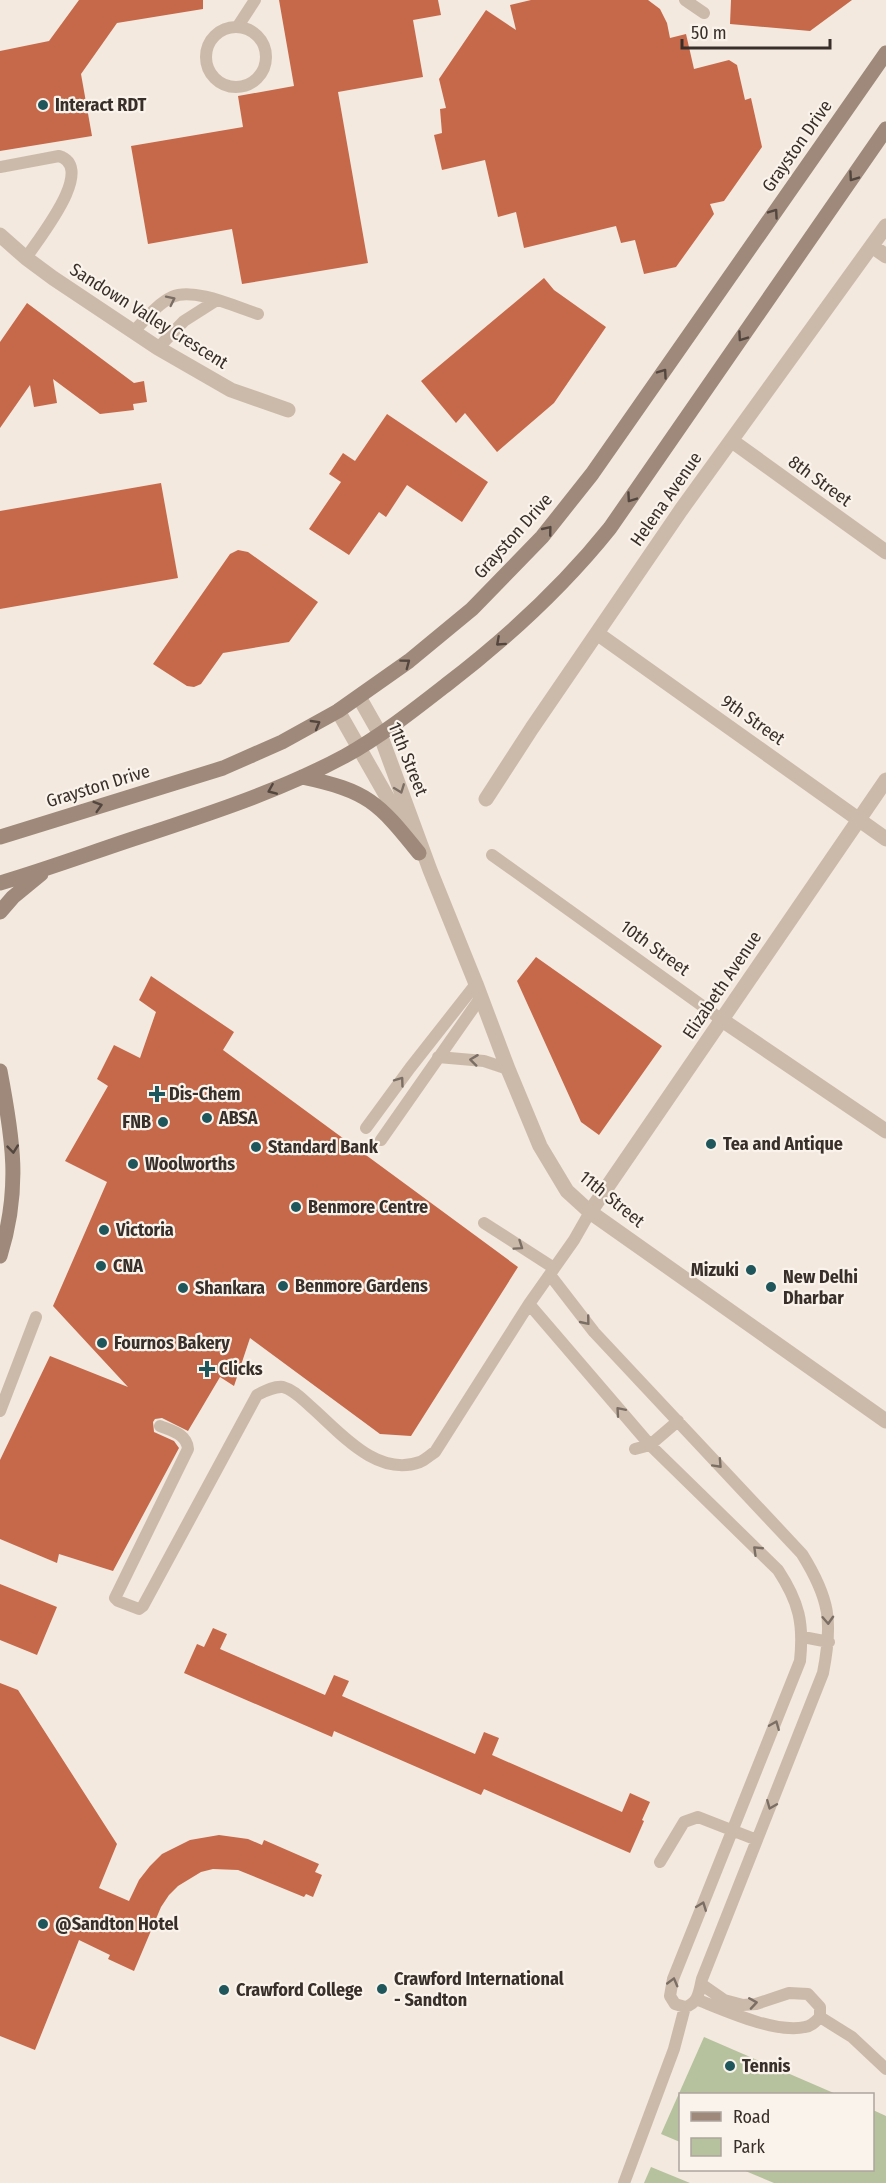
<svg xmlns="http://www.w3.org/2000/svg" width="886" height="2183" font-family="'Fira Sans Condensed',sans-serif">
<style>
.green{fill:#b6c29e}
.building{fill:#c6694a}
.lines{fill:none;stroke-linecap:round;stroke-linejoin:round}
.lane{stroke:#cbbaaa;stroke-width:12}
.street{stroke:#cbbaaa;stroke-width:15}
.secondary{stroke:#9f897b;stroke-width:15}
.oneway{stroke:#52463e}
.oneway2{stroke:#7b6e64}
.poi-dot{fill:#1f565b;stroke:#faf3eb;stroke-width:2}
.labels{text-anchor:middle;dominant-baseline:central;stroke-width:4.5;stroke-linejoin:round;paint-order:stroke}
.poi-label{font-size:18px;font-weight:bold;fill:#392f2a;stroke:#faf3eb;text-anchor:start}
.street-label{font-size:18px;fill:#392f2a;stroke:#faf3eb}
</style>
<rect width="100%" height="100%" fill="#f3e9df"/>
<path class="green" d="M704 2037 836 2094H680V2142L661 2134Z
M873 2110 886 2116V2183H774L743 2170H872Z
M651 2167 690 2183H644Z"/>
<path class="building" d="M79 0H203V9L117 23 81 74 92 136 0 151V51L49 41Z
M279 0H438L441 15 413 20 423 77 338 92 368 263 242 284 232 229 148 244 131 146 243 127 238 96 294 86Z
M531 0H648L660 9 667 23 670 38 686 34 694 69 729 60 737 65 745 100 751 98 762 147 724 201 710 204 714 214 676 267 644 274 635 240 621 243 616 226 524 248 516 212 498 217 485 160 442 170 434 135 442 133 440 109 446 108 439 79 486 10 516 30 510 5Z
M731 0H852L810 31 730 24Z
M544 278 554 290 606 327 554 403 497 452 465 413 456 423 421 381Z
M27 303 134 383 144 381 147 402 133 404 134 410 100 414 53 379 57 403 34 407 30 385 0 428V342Z
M387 414 488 482 462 522 407 485 386 517 379 512 349 555 309 529 341 482 329 474 343 453 355 461Z
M161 483 178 578 0 609V511Z
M238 550 248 552 318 602 289 642 223 653 201 684 194 687 187 686 153 664 230 554Z
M536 957 662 1046 599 1135 581 1122 517 981Z
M151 976 234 1032 223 1050 518 1267 411 1436 380 1434 250 1338 234 1386 220 1377 188 1431 162 1418 155 1419 153 1422 154 1432 174 1441 179 1448 113 1571 59 1554 57 1563 0 1539V1460L50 1356 128 1387 53 1306 107 1182 65 1161 108 1086 97 1079 114 1045 140 1058 156 1012 139 1000Z
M0 1584 57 1607 37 1655 0 1640Z
M213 1628 227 1634 220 1649 325 1695 334 1675 349 1681 342 1696 475 1754 484 1732 499 1738 492 1755 622 1812 630 1793 650 1802 642 1820 644 1821 630 1853 484 1789 481 1795 334 1731 332 1737 184 1673 197 1644 204 1647Z
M0 1683 18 1690 117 1844 99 1888 129 1901 139 1880 150 1866 162 1854 190 1840 219 1835 248 1839 262 1845 264 1840 319 1864 315 1872 322 1875 313 1897 306 1894 304 1897 238 1870 213 1869 201 1872 178 1886 169 1895 161 1907 134 1971 108 1959 110 1955 79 1940 35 2050 0 2036Z"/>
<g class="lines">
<path class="lane" d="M685 0 704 13
M238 26 255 0
M206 57a30 30 0 1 1 60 0a30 30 0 1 1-60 0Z
M0 167 59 156C97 168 38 239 26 258
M134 331C146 319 157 304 172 297 194 287 236 307 258 314
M158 348 184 321 217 300
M492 855 722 1020
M438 1057 484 1061 508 1069
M366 1128 410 1068 476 984
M381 1140 481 997
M484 1223 554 1268
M529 1304 650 1445 778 1570C799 1602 804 1623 800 1661L673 1979 670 1996 675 2004 685 2007C699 2003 699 1991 702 1979L823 1673C833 1622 830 1599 802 1554L594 1332 550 1275
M0 1411 36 1317
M160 1426C172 1431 187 1434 188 1449L115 1598 118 1601 139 1609 143 1606 257 1395C265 1391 274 1386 283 1387 294 1390 302 1399 310 1406 339 1431 376 1478 420 1462 425 1460 430 1455 435 1452L529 1304 574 1240 590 1212
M635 1449 650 1445 678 1421
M803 1637 829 1642
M660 1862 684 1822 698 1817 757 1840
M696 1999C724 2010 776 2034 805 2027 812 2026 815 2022 820 2017V2007L808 1994 789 1993 756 2004 743 2005 724 2000 701 1984
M820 2017 852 2037 886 2069
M624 2183 674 2049 685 2007"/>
<path class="street" d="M0 235 26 258 53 278 158 348 231 390 288 410
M872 246 886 256
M732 441 886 552
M598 634 886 839
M359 697 380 734 430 870 476 984 508 1069 540 1146 567 1191 590 1212 886 1421
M338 711 407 832
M486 799 532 728 681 510 886 226
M722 1020 886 1131
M590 1212 886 780"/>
<path class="secondary" d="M302 777C368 791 378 802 419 853
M0 837 223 768 282 742 338 711 409 661 472 609 542 537 592 474 886 53
M0 883C51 868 101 849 151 833 217 811 284 789 345 756 381 736 414 710 446 685 506 639 562 588 610 528L886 129
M0 912 13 897 41 874
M0 1071C13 1139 21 1189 0 1256"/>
</g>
<defs><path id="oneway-chevron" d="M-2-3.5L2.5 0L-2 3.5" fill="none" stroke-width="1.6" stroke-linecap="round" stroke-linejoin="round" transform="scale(1.5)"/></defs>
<g class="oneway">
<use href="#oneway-chevron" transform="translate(853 177) rotate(125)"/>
<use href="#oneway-chevron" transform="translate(774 213) rotate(-55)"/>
<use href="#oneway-chevron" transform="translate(742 337) rotate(125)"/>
<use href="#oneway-chevron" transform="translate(663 373) rotate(-55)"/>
<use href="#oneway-chevron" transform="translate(631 498) rotate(125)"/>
<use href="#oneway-chevron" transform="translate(548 530) rotate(-51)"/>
<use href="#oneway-chevron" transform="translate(500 642) rotate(138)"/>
<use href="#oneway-chevron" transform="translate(406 663) rotate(-37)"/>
<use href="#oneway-chevron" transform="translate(316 724) rotate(-30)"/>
<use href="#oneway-chevron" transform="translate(272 790) rotate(157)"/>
<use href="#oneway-chevron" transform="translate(98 806) rotate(-17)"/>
<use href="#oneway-chevron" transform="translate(13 1149) rotate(84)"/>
</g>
<g class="oneway2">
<use href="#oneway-chevron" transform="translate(171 300) rotate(-26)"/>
<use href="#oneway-chevron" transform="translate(400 789) rotate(69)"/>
<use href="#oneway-chevron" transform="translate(474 1060) rotate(-173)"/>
<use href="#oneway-chevron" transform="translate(400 1081) rotate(-54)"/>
<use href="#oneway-chevron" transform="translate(519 1246) rotate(34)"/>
<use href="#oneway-chevron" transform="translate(586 1321) rotate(51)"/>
<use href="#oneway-chevron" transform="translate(620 1411) rotate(-131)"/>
<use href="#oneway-chevron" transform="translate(718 1464) rotate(47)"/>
<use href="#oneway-chevron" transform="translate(757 1550) rotate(-136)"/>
<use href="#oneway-chevron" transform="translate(828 1620) rotate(87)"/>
<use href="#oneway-chevron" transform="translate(775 1725) rotate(-68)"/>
<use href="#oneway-chevron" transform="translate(771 1805) rotate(112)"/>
<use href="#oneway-chevron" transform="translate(702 1906) rotate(-69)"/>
<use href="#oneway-chevron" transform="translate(673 1982) rotate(-75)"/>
<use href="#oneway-chevron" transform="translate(753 2003) rotate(-9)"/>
</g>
<g class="poi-dot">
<circle cx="43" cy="105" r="6"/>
<path d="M154 1085h6v6h6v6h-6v6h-6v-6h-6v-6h6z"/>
<circle cx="207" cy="1118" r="6"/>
<circle cx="163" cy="1122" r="6"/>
<circle cx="711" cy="1144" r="6"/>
<circle cx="256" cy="1147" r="6"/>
<circle cx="133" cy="1164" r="6"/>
<circle cx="296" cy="1207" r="6"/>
<circle cx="104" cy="1230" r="6"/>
<circle cx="101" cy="1266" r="6"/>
<circle cx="751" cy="1270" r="6"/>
<circle cx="283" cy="1286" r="6"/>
<circle cx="771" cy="1287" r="6"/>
<circle cx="183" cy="1288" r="6"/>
<circle cx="102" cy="1343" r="6"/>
<path d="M204 1360h6v6h6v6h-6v6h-6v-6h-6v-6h6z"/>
<circle cx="43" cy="1924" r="6"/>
<circle cx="382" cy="1989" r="6"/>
<circle cx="224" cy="1990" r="6"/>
<circle cx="730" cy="2066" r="6"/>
</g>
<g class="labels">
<g class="poi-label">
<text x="55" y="105">Interact RDT</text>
<text x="169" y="1094">Dis-Chem</text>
<text x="219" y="1118">ABSA</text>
<text x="151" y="1122" text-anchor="end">FNB</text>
<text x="723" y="1144">Tea and Antique</text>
<text x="268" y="1147">Standard Bank</text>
<text x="145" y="1164">Woolworths</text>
<text x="308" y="1207">Benmore Centre</text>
<text x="116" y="1230">Victoria</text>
<text x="113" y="1266">CNA</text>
<text x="739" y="1270" text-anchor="end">Mizuki</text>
<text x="783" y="1277">New Delhi<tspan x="783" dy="21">Dharbar</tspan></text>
<text x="295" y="1286">Benmore Gardens</text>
<text x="195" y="1288">Shankara</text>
<text x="114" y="1343">Fournos Bakery</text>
<text x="219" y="1369">Clicks</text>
<text x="55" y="1924">@Sandton Hotel</text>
<text x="394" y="1979">Crawford International<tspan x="394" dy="21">- Sandton</tspan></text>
<text x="236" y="1990">Crawford College</text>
<text x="742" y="2066">Tennis</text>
</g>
<g class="street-label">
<text transform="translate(797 146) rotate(-55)">Grayston Drive</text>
<text transform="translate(149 316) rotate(32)">Sandown Valley Crescent</text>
<text transform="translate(820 481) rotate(36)">8th Street</text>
<text transform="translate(666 499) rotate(-55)">Helena Avenue</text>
<text transform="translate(513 536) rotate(-48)">Grayston Drive</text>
<text transform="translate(753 720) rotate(35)">9th Street</text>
<text transform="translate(408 759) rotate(68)">11th Street</text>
<text transform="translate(98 786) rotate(-17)">Grayston Drive</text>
<text transform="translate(655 948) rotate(36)">10th Street</text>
<text transform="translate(722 985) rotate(-56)">Elizabeth Avenue</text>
<text transform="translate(612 1199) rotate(39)">11th Street</text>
</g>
</g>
<rect x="679" y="2093" width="195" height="78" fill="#faf3eb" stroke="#ada59e" stroke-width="1.5"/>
<rect x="691" y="2112" width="30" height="9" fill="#9f897b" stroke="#ada59e" stroke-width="1.5"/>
<text x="733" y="2123" font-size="18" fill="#392f2a">Road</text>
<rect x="691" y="2138" width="30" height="18" fill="#b6c29e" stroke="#ada59e" stroke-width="1.5"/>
<text x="733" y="2153" font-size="18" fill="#392f2a">Park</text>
<path d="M682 39v9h148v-9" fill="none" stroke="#392f2a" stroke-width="3"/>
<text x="691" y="39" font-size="18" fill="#392f2a" stroke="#faf3eb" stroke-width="4.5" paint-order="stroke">50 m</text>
</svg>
